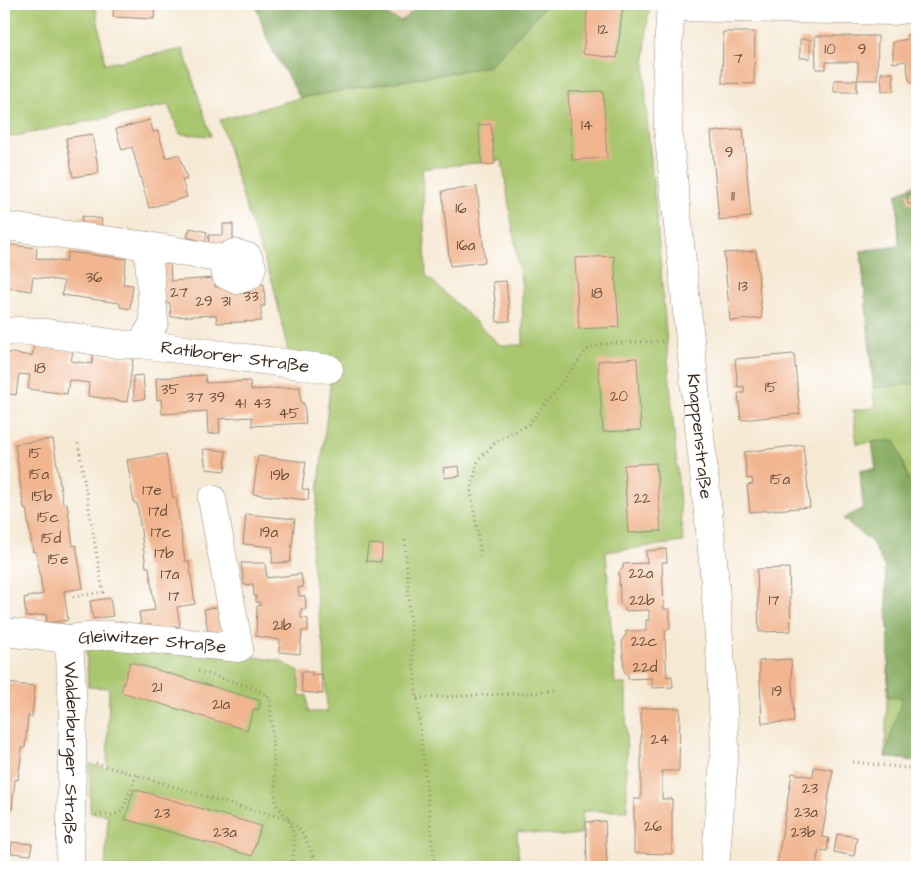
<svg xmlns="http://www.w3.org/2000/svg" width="921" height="871" font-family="'Architects Daughter',sans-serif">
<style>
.built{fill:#f1d5bd}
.green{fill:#a9c66e;stroke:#727846;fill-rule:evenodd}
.forest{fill:#86ab61;stroke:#606a40}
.building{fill:#f1b590}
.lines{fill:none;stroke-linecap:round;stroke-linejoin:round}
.minor-casing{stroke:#988a79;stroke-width:29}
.path{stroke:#988a79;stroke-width:3;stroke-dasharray:1 4;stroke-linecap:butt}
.minor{stroke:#fff;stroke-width:28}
.labels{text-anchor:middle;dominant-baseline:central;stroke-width:5;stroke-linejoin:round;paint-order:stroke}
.number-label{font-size:15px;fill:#684d3a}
.street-label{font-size:18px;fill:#3b2a1e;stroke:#fff}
</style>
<rect width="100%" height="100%" fill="#fff"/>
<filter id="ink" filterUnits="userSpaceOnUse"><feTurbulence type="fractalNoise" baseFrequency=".02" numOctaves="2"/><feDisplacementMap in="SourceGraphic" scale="10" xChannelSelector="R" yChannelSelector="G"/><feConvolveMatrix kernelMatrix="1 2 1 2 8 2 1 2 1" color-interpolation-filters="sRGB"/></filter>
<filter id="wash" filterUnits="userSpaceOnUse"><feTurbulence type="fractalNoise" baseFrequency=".0096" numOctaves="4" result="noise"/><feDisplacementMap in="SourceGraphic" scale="20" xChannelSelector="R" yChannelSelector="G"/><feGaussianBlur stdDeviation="1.12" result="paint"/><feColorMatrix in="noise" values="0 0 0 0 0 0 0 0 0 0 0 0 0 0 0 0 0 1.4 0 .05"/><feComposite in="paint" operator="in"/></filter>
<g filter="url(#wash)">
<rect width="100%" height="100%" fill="#f6e9d4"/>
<path class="built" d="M360 4H422L401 21Z"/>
<path class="green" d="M4 4H95L105 64 183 49 211 136 180 134 168 105 10 137 4 94Z
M547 4H650C638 75 651 150 657 222 666 329 674 435 683 542L606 552 615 684H626L627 811H583L581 834 562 836 517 831 519 867H105L108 815 90 813V764L107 769 109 688 88 687 86 645 229 653 280 661 299 671 300 696 307 695 308 712H327L324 654 311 556 333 360 289 356 273 284 247 211 220 120 300 98 490 66ZM502 160 522 288 523 345H500L426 275 422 169Z
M917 183V761L885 757 889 643 885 569 864 508 860 470 876 468 895 440 857 444 853 410 875 408 861 251 899 246 897 194Z"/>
<path class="forest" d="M255 4H360L401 21 422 4H547L490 66 300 98 269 44Z
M917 183V383L874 388 861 251 899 246 897 194Z
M895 440 909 481 917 492V761L885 757 902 698 888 697 889 643 885 568 871 541 843 519 863 508 860 472 876 470 872 442Z"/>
<g id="blocks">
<path class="building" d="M114 4 155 5 154 19 113 17Z
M588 4H623L617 58 583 54Z
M723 32H755L754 84 722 83Z
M917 33V84H914L909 80 906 61 893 63V42L907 39 906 35Z
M815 36H878L877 80H858V62H826V69H816Z
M800 39H810V58H800Z
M881 73H893L894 91H882Z
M834 80H857V92H834Z
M603 91 607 158 572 160 568 92Z
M150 120 153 132 158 131 166 158 179 154 187 179 182 180 187 197 149 208 132 147 122 150 116 129Z
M491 124 495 164 482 165 478 125Z
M743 129 751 217 719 220 711 132Z
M92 134 99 173 73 177 66 138Z
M477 187 485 262 450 266 442 191Z
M916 193V204H908L907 194Z
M82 216 102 219 101 229 81 226Z
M223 224H233V246H208L209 235H223Z
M190 228 207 232 205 242 187 237Z
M4 244 37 248 36 258 66 262 68 252 126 259 123 284 133 285 130 309 120 307V303L62 295 64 281 33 277 31 291 4 287Z
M756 251 762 318 730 321 724 253Z
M614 256 619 327 579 329 575 258Z
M159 260H170L171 281 214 278 215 287 264 284 265 306H261V321L217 323 216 315 171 317 170 303H165Z
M506 281 510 321 497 322 493 282Z
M34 345 73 351 71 361 92 364 93 354 133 359 127 402 88 396 89 383 69 380 67 394 28 389 30 375 19 374 16 395 4 393V352L32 356Z
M794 354 800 414 741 420 738 393H744V386L738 387 735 359Z
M637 358 641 430 603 432 598 361Z
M143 375 145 399 134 400 133 376Z
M205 375 206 383 250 381 251 390 300 387 301 403H304L306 423 252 426V417L219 419 220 433 208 434 207 411 162 414 161 399 157 400 156 378Z
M53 439 63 504 67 503 73 546 76 545 83 588 64 591 68 620 47 623 46 614 26 617 24 598 43 594 36 551 33 552 26 509H24L15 444Z
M803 445 810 507 750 512 747 485 753 484 752 478 747 479 744 452Z
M203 449 226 451 225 471 206 469Z
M166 454 173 498 176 497 185 561H189L195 604 177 607 180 626 142 632 139 612 155 610 149 567H146L137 503H134L127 460Z
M258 456 306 462 302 489 309 490 308 500 253 494Z
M656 463 661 531 628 533 624 465Z
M459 466 460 476 445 478 443 468Z
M246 514 295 519 290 562 272 563 273 547 243 544Z
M368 544 383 545 381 562 366 561Z
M666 549 667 562H662L664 609H670V629L665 630 666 664 667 677 672 676 673 687 652 688V678L628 679V675L624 671 622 640 626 635V631H646V620H649V610L625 611V607L620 603 619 572 623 568V564L647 563 646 551Z
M241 563H265L267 578 301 574 303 587 298 588 299 596H305L306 609H301V618L308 619V631H302L300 654 279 652 280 640 256 636 257 606H260V602H256V596H254L253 584 244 585Z
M789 568 791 631 759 632 757 569Z
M110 598 113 616 93 619 90 601Z
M223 606 228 635 209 638 204 609Z
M791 659 794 722 762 723 759 661Z
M130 662 261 701 258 710 254 709 247 730 121 692Z
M301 672H312V675L322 674 323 694 302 692Z
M5 683 35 686 32 717 28 716 25 748H22L18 780 15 779 12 810 9 809 6 840H4V698Z
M641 708H680L679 771H662V799H672V854L634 853V799H641Z
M814 767 833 770 822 837 829 838 827 851 819 850 816 867H772L773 865H777L792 773 813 777Z
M134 789 261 826 252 856 125 819Z
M605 821 607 867H587L586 822Z
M837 834 857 837 854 856 834 852Z
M12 842 32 844 31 855 11 853Z"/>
</g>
</g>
<g filter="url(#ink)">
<use href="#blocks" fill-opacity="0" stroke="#988a79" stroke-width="1"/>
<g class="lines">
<defs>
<g id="minor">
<path id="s1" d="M671 4 667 67 668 129 713 560 720 650 725 746 715 867"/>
<path d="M670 7 894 11 917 7"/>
<path d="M4 226 148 246 154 323 141 344C134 344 126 345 118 344 95 342 20 325 4 333"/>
<path d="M148 246 223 259 226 275 237 280 249 276 252 267 248 257 234 253 223 259"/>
<path id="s2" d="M141 344 329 369"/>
<path id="s3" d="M4 632 69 639 109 635 239 648 212 499"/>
<path id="s4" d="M69 639 73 708 70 867"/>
</g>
</defs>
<use href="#minor" class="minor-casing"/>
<path class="path" d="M405 540 414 671 435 867
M481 556 471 491 478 460 497 441 529 424 587 350 601 344 665 341
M73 597 103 592 78 443
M198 671 254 688 270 698 276 804 288 819 295 838 292 867
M417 698 555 692
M853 762 917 769
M96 763 230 804 288 819 302 832 315 859
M96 815H113L122 811 137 774"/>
<use href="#minor" class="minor"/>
</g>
</g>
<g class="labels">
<g class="number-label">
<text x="603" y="29">12</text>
<text x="830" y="49">10</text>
<text x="862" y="49">9</text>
<text x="738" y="58">7</text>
<text x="587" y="125">14</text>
<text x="729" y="152">9</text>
<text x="733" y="196">11</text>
<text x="461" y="208">16</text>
<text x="466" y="245">16a</text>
<text x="94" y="277">36</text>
<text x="743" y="286">13</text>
<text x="179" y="292">27</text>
<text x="597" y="293">18</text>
<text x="251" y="296">33</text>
<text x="204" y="301">29</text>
<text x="226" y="301">31</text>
<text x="40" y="368">18</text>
<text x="771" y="387">15</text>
<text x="170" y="389">35</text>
<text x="619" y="396">20</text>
<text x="195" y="397">37</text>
<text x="217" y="397">39</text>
<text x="240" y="403">41</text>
<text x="262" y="403">43</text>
<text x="289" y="413">45</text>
<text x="35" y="453">15</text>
<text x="39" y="474">15a</text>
<text x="280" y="475">19b</text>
<text x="780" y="479">15a</text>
<text x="152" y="490">17e</text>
<text x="42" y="496">15b</text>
<text x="642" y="498">22</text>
<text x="158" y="511">17d</text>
<text x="48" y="517">15c</text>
<text x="161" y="532">17c</text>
<text x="269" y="532">19a</text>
<text x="51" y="538">15d</text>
<text x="164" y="553">17b</text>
<text x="58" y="559">15e</text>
<text x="641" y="573">22a</text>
<text x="170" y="574">17a</text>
<text x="174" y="596">17</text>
<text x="642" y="600">22b</text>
<text x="774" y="600">17</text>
<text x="282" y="625">21b</text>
<text x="644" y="641">22c</text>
<text x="645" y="667">22d</text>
<text x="157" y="687">21</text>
<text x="777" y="691">19</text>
<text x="221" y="704">21a</text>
<text x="660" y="739">24</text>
<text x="810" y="788">23</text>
<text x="806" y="812">23a</text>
<text x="162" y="813">23</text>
<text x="653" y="826">26</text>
<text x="225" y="832">23a</text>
<text x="803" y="832">23b</text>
</g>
<g class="street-label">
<text stroke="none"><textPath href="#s2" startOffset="95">Ratiborer Straße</textPath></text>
<text stroke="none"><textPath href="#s1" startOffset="434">Knappenstraße</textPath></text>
<text stroke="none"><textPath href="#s3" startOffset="149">Gleiwitzer Straße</textPath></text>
<text stroke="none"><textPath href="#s4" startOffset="114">Waldenburger Straße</textPath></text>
</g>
</g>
<rect width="921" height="871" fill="none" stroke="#fff" stroke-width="20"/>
</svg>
